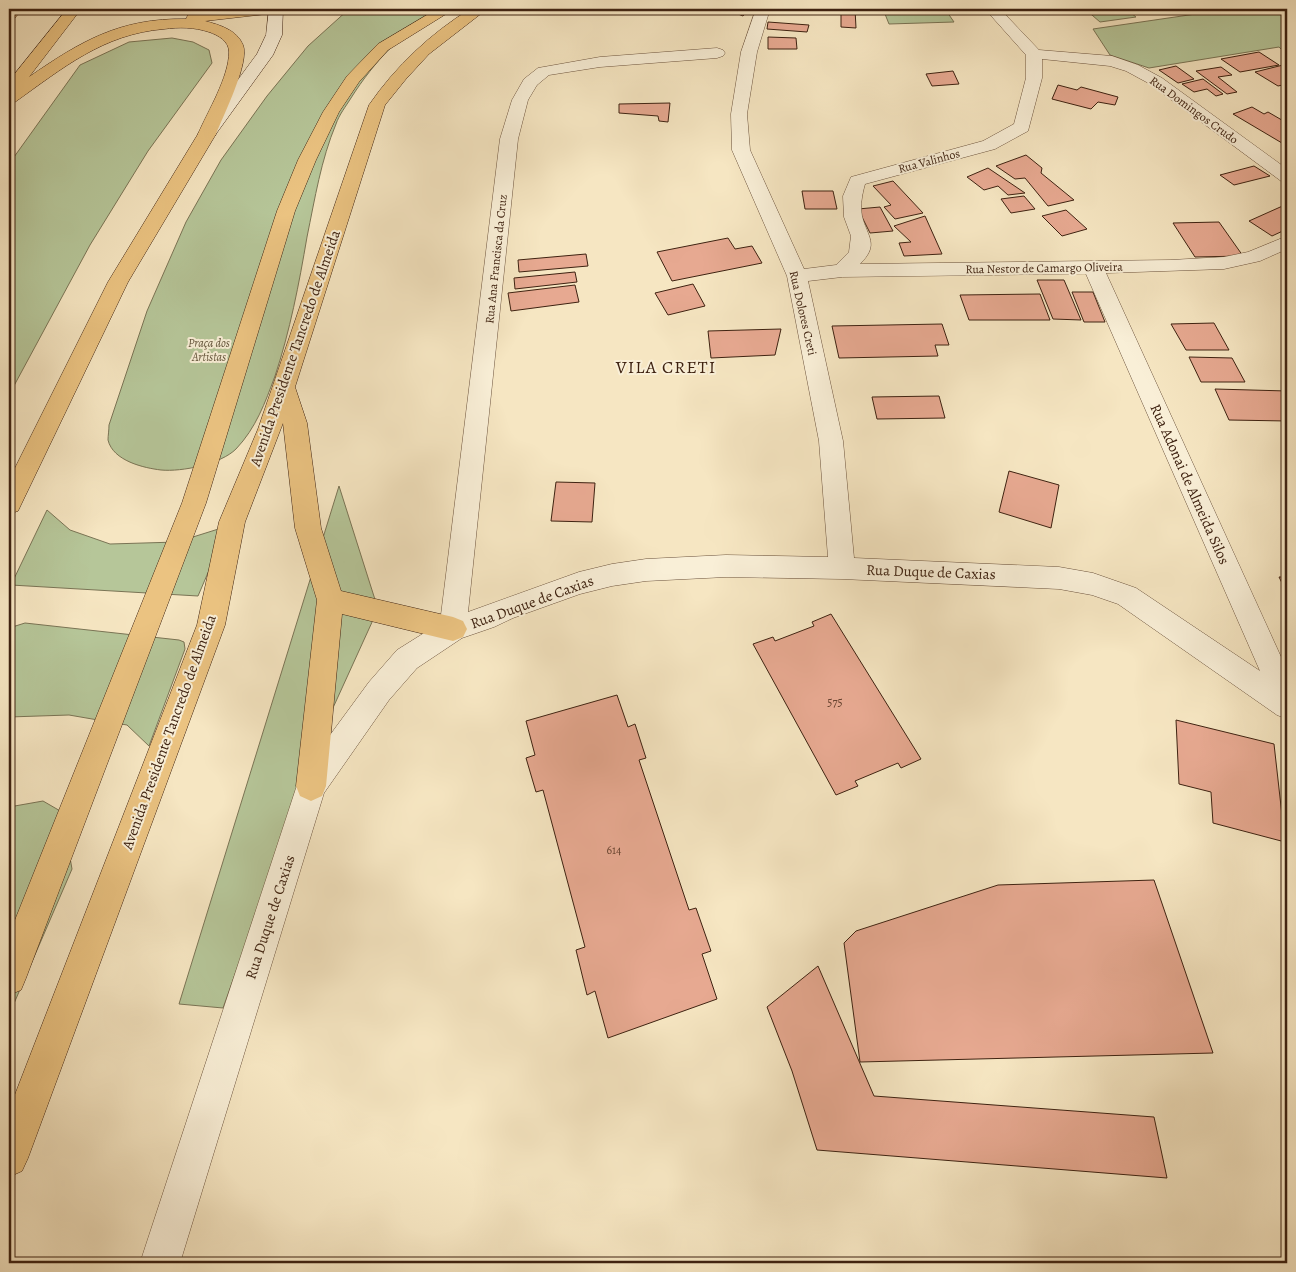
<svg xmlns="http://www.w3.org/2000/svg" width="1296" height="1272" font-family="Alegreya,serif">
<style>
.green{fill:#b6c699;stroke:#7a7455}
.building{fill:#e7a991;stroke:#3e2211}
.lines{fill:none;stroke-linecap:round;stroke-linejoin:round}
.street-casing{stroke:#6c533d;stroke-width:1}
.secondary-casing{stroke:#3e2211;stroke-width:1}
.primary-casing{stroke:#3e2211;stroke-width:1}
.highway-casing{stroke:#3e2211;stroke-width:1}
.street{fill:#f9efd7;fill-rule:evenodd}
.secondary{fill:#f9efd7;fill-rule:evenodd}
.primary{fill:#ebc381;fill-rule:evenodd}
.highway{fill:#ebc381;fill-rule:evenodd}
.labels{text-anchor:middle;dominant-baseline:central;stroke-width:4;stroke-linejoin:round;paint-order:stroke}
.far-street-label{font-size:12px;fill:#3e2211;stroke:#f9efd7}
.far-park-label{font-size:12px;font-style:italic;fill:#62533a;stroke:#f9efd7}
.number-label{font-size:12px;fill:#684431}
.street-label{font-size:15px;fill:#3e2211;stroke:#f9efd7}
.quarter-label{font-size:18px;letter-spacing:1px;fill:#3e2211;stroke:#f9efd7}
</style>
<rect width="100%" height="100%" fill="#f6e6c2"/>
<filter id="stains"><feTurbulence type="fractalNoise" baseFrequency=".004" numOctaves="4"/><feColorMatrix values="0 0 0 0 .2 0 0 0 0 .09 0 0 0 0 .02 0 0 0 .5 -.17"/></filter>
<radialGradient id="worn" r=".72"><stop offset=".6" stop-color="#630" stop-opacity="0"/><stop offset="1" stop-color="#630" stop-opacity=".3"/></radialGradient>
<path class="green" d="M349 9H437C401 35 375 60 351 98 346 106 339 115 336 124 321 160 315 198 307 237 299 284 290 331 275 376 265 403 256 428 236 449 221 464 182 472 161 470 144 468 113 461 108 440 108 436 109 430 109 425L147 311 186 222 221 160 267 96 308 46Z
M883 9H945L954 22 889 24Z
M1085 9H1126L1136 17 1100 22Z
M1230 9H1287V55L1279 47 1149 68 1110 55 1093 29Z
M172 38 193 42 209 50 212 63 148 151 90 245 9 395V164L80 65 129 42Z
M339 486 378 609 317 743 223 1008 179 1004Z
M47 510 70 530 110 544 177 542 228 526 198 596 11 585Z
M25 623 179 640 184 642 185 649 149 746 127 725 69 715 9 717V628Z
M43 801 62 812 72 869 9 1015V807Z"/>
<path class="building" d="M726 9H749L743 16Z
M841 9H855L856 28 841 27Z
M768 22 809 25 807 32 767 29Z
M768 37 796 38 797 49H768Z
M1259 52 1279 65 1240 72 1221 59Z
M1287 64V84L1278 86 1255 72Z
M1176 66 1194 79 1178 83 1159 70Z
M1221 67 1232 75 1218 77 1237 92 1227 94 1196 71Z
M953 71 959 84 932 86 926 74Z
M1203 79 1223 94 1216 96 1207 89 1194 92 1182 84Z
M1058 85 1077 90 1081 87 1118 97 1115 105 1098 102 1091 109 1052 99Z
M670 103 668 122 659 121 658 116 619 113V104Z
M1252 107 1264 114 1268 112 1287 123V146L1233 114Z
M1026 155 1042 168 1041 173 1074 200 1048 206 1025 178 1015 179 996 166Z
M1254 166 1270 176 1234 185 1220 175Z
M988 168 1025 193 1008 195 998 186 984 190 967 177Z
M893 181 923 213 895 219 884 207 891 205 873 186Z
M802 191H833L837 209H805Z
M1024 196 1035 209 1011 213 1001 199Z
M1287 204V229L1272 236 1249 221Z
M880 207 893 231 870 233 858 209Z
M1066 210 1087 229 1062 236 1042 216Z
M925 216 942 254 904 256 899 243 911 242 894 226Z
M1219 222 1243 256 1195 257 1173 223Z
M728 238 735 249 752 246 762 263 672 281 657 252Z
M586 254 588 266 519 272 518 260Z
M575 272 577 282 515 289 514 278Z
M1037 280H1064L1081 320 1053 319Z
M693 284 705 306 668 315 655 293Z
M575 285 579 302 511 311 508 293Z
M1072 292H1093L1105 322H1084Z
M1040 294 1050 320H969L960 295Z
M1214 323 1229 350H1186L1171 324Z
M942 324 949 345H935L938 356 839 358 832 326Z
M781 329 775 355 711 358 708 331Z
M1189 357 1232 358 1245 382H1201Z
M1215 389 1287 391V421L1229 420Z
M939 396 945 418 877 419 872 397Z
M1009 471 1059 485 1051 528 999 512Z
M556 482 595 483 592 522 551 521Z
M1279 577H1287V593Z
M831 614 921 759 901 768 898 763 855 781 858 786 836 795 753 644 773 637 775 641 814 626 812 622Z
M617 695 628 727 635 724 646 758 639 760 689 910 696 908 711 951 702 954 717 999 608 1038 595 991 587 995 576 950 585 947 543 790 536 792 526 758 535 755 526 721Z
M1176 720 1274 744 1285 842 1213 823 1211 792 1179 784Z
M1154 880 1213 1053 860 1062 844 943 856 931 998 885Z
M818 966 874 1096 1154 1117 1167 1178 817 1150 792 1071 767 1007Z"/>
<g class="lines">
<defs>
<path id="street" d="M756 9H770L757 52 747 114 750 150 804 269 836 265 849 252 851 236 844 217 843 196 851 177 983 141 1014 124 1026 78V55L985 9H1000L1039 50 1112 56 1138 65 1162 78 1287 169V182L1281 181 1150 84 1126 71 1110 66 1042 59V78L1028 131 995 149 865 184C862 195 860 205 862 216 867 237 880 244 860 264L1171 260 1224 257 1248 252 1287 236V249L1260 261 1224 269 1106 273 1287 670V719L1277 715 1118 604 1092 595 1059 589 842 579 726 577 646 581 612 586 580 594 513 618 494 627 462 638 417 668 389 700 324 793 180 1263H140L300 776 369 682 397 650 440 623 500 139 512 100 524 79 538 68 600 57 717 48 723 50 725 53 723 56 717 58 600 67 549 75 537 85 528 100 518 139 468 612 579 572 612 564 646 559 726 555 828 557 819 441 787 276 732 150 731 114 741 52ZM1086 274 1260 671 1136 588 1093 573 1059 567 854 558 843 441 808 281 842 277Z"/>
<path id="secondary" d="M269 9H283L282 35 273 55 213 138 207 139 201 138 198 134 257 54 266 35Z"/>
<path id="primary" d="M437 9H454L388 50 359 82 339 112 316 160 295 211 206 503 26 978 21 990 9 995V935L182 503 277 211 298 160 323 112 347 76 378 44Z
M470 9H487L429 54 406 79 385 105 295 387 307 423 321 528 341 591 453 617 463 621 467 629 463 637 453 641 342 614 326 786 322 796 311 801 300 796 296 786 317 600 295 528 283 423 245 522 225 625 28 1158 22 1171 9 1177V1110L197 625 219 522 258 429 369 105C396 66 430 34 470 9Z
M207 129 213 130 216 134 128 282 18 511 9 514V480L108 282 198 134 201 130Z"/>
<path id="highway" d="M9 9H22L14 19 9 20Z
M67 9H81L29 77C81 41 120 18 186 19L188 15 193 14 237 9H282L280 12 275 13 205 21C220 25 237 30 243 45 250 62 223 117 216 134L213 138 207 139 201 138 198 134C208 111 229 77 229 52 229 41 218 35 209 32 194 27 179 27 164 29 103 34 63 68 15 102L9 103V91L11 89H9V81Z"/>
</defs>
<use href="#street" class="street-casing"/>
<use href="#secondary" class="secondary-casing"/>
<use href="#primary" class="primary-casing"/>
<use href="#highway" class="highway-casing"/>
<use href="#street" class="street"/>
<use href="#secondary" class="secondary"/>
<use href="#primary" class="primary"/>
<use href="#highway" class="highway"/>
</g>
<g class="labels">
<g class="far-street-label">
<text transform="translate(1194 110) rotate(36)">Rua Domingos Crudo</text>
<text transform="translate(929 161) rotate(-15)">Rua Valinhos</text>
<text transform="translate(496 259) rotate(-84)">Rua Ana Francisca da Cruz</text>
<text transform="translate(1044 268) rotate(-1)">Rua Nestor de Camargo Oliveira</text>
<text transform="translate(803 313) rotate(77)">Rua Dolores Creti</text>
</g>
<g class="far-park-label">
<text x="209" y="343">Praça dos<tspan x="209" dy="14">Artistas</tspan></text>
</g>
<g class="number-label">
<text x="835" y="702">575</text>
<text x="614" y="850">614</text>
</g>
<g class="street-label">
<text transform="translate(295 348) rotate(-71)">Avenida Presidente Tancredo de Almeida</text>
<text transform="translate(1190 484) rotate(66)">Rua Adonai de Almeida Silos</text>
<text transform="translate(931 572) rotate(2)">Rua Duque de Caxias</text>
<text transform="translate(532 602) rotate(-20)">Rua Duque de Caxias</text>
<text transform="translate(169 732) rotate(-70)">Avenida Presidente Tancredo de Almeida</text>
<text transform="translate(270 917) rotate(-72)">Rua Duque de Caxias</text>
</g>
<g class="quarter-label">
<text x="666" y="367">VILA CRETI</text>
</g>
</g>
<rect width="1296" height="1272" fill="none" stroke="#f6e6c2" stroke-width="30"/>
<rect x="10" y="10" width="1276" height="1252" fill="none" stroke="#3e2211" stroke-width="2.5"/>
<rect x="15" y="15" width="1266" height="1242" fill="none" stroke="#3e2211"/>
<rect width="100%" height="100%" filter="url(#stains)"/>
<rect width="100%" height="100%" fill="url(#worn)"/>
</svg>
